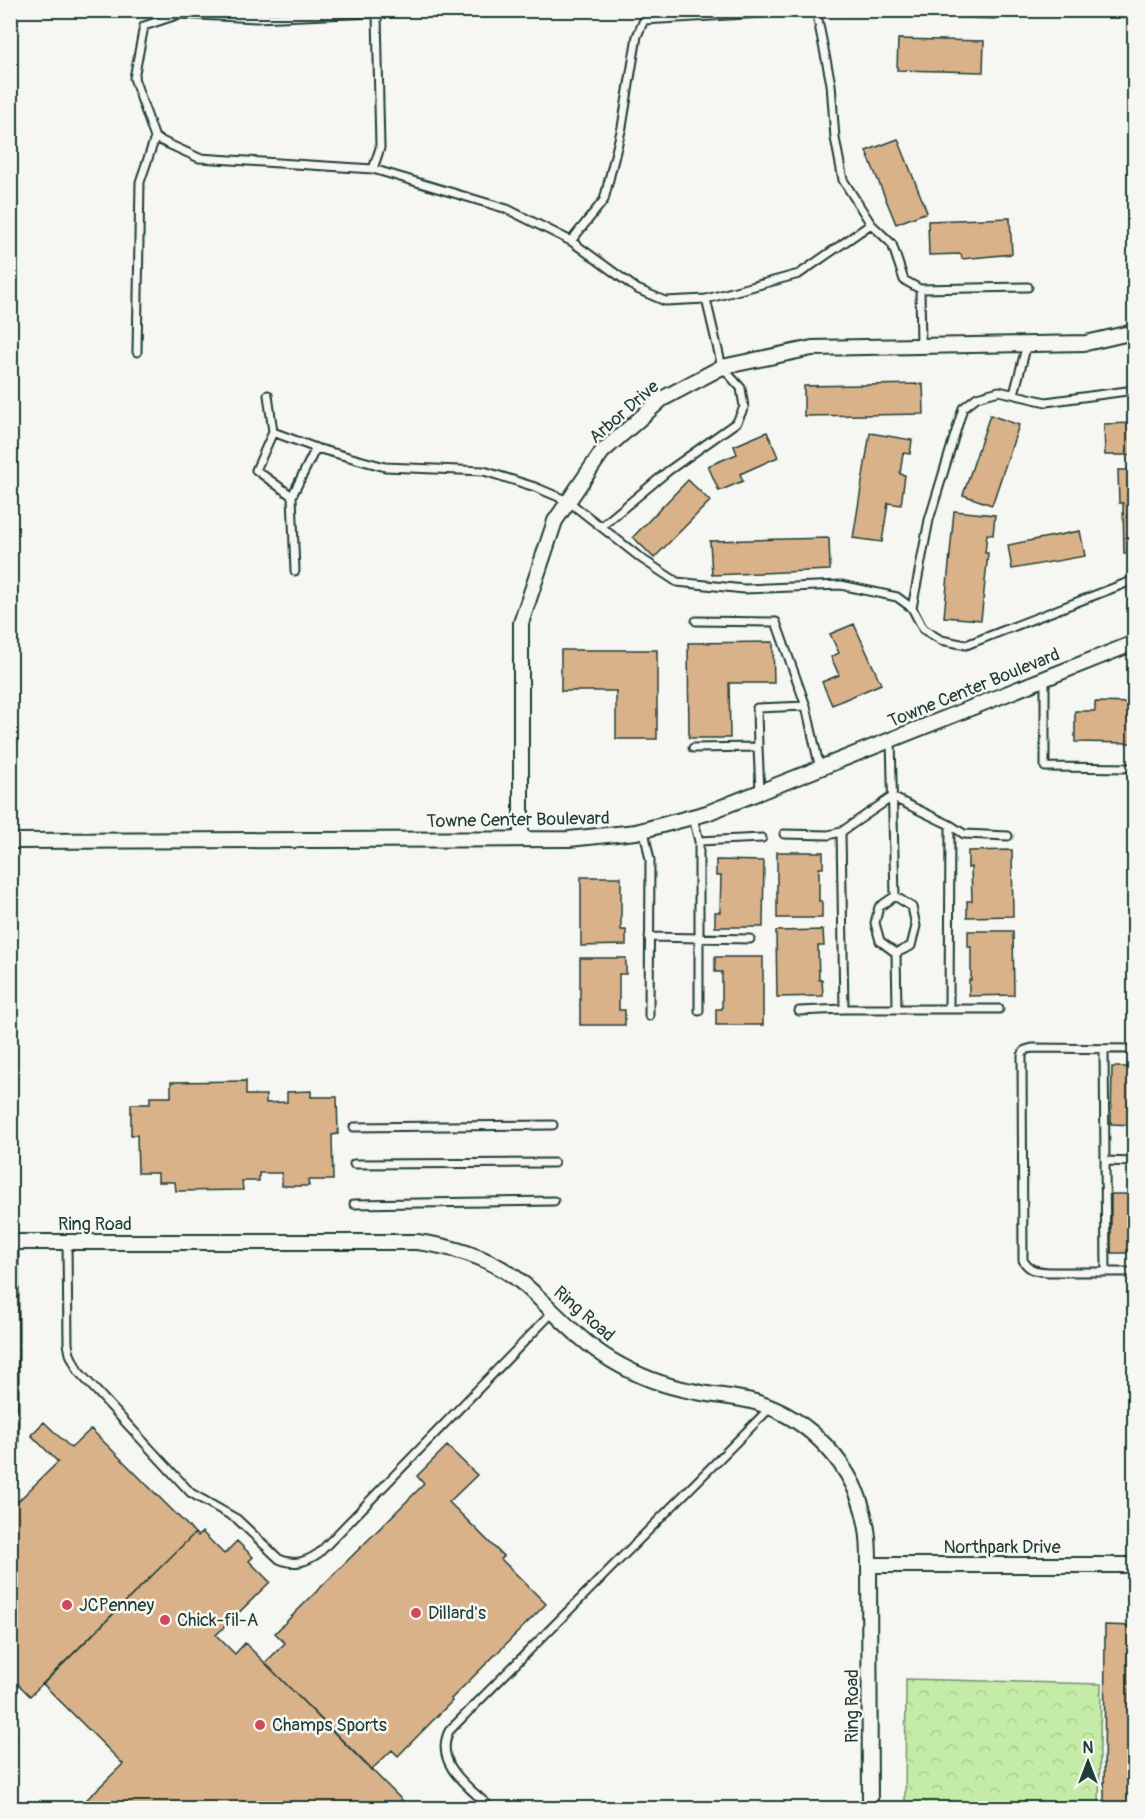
<svg xmlns="http://www.w3.org/2000/svg" width="1145" height="1819" font-family="Pangolin,sans-serif">
<style>
.forest{fill:url(#forest-crowns);stroke:#72946e;stroke-width:1.5}
.building{fill:#d9b28a;stroke:#1f3d34;stroke-width:1.5}
.lines{fill:none;stroke-linecap:round;stroke-linejoin:round}
.lane-casing{stroke:#1f3d34;stroke-width:11}
.street-casing{stroke:#1f3d34;stroke-width:18}
.lane{stroke:#f6f6f2;stroke-width:7}
.street{stroke:#f6f6f2;stroke-width:14}
.poi-dot{fill:#d1495b;stroke:#f6f6f2;stroke-width:2}
.labels{text-anchor:middle;dominant-baseline:central;stroke-width:5;stroke-linejoin:round;paint-order:stroke}
.street-label{font-size:18px;fill:#1f3d34;stroke:#f6f6f2}
.poi-label{font-size:18px;fill:#1f3d34;stroke:#f6f6f2;text-anchor:start}
</style>
<defs>
<pattern id="forest-crowns" width="20" height="18" patternUnits="userSpaceOnUse" patternTransform="scale(1.5)"><rect width="20" height="18" fill="#c4eca7"/><path d="M2 6a3 3 0 1 1 6 0M12 15a3 3 0 1 1 6 0" fill="none" stroke="#a8cb90"/></pattern>
</defs>
<rect width="100%" height="100%" fill="#f6f6f2"/>
<filter id="ink" filterUnits="userSpaceOnUse"><feTurbulence type="fractalNoise" baseFrequency=".0167" numOctaves="2"/><feDisplacementMap in="SourceGraphic" scale="12" xChannelSelector="R" yChannelSelector="G"/><feConvolveMatrix kernelMatrix="1 2 1 2 8 2 1 2 1" color-interpolation-filters="sRGB"/></filter>
<g filter="url(#ink)">
<path class="forest" d="M906 1679 1101 1684 1099 1808H905Z"/>
<path class="building" d="M898 39 984 41 983 72 897 70Z
M898 139 927 212 896 224 866 151Z
M1010 218 1012 254 962 259 961 254 929 255 928 221Z
M923 384 924 414 804 416V386Z
M990 415 1019 425 992 505 963 495Z
M1134 423V455H1105L1104 424Z
M767 432 778 457 740 474 743 481 719 491 708 466 737 454 734 446Z
M870 433 912 440 910 454 903 453 900 474 905 475 901 505 888 503 882 542 853 538Z
M1118 470H1134V553H1124L1123 503H1119Z
M688 480 710 501 654 558 633 537Z
M954 511 995 515 993 535 987 534 985 553H988L981 620 944 617Z
M1080 531 1085 556 1012 569 1008 545Z
M829 538 830 570 712 575 710 541Z
M854 624 881 684 832 705 822 682 839 675 831 657 839 653 830 634Z
M773 642 774 683H729L730 738H689L688 643Z
M561 650H657V739H616V691H561Z
M1095 702 1134 703V743L1075 742V711H1095Z
M1012 850 1013 916 967 917V901H972L971 867 968 868V851Z
M777 852H823V868H819V901H822V918H777Z
M716 860 764 861 763 927H715V912H720L721 876H716Z
M581 877H621V930H626V945L581 946Z
M823 930 824 946H818L819 980H822L823 996 777 997 776 931Z
M968 931H1013L1014 995 969 996V980H971V947H968Z
M715 957H763V1025H716V1009H722V972H715Z
M580 958H626V974H619V1010H625V1025H580Z
M1112 1067H1134V1125L1111 1124Z
M246 1081V1095H266V1103L287 1102V1092L311 1091V1097H337L338 1134 332 1135 333 1180H308L309 1186H282V1173H259V1181H242L243 1190 176 1191 175 1182H158V1173H138L137 1135H131V1104H150V1097H171V1082Z
M1111 1194H1134V1253H1111Z
M44 1422 71 1448 91 1429 195 1533 30 1696 10 1676V1509L58 1462 31 1435Z
M447 1446 477 1475 449 1502 504 1557 501 1559 546 1604 451 1699 452 1701 398 1756 392 1750 371 1770 265 1663 285 1643 275 1633 424 1484 417 1476Z
M202 1532 224 1554 237 1541 253 1557 249 1561 270 1582 216 1635 235 1654 245 1643 410 1808H78L123 1764 43 1684 195 1533 198 1536Z
M1105 1625 1134 1626V1808H1104Z"/>
<g class="lines">
<defs>
<path id="lane" d="M816 10 831 84 835 138 843 180 871 224 892 244 904 280 920 289 1028 287
M821 10 994 14
M155 138 199 158 373 169 507 209 571 241 637 289 665 301 706 299 799 274 871 224
M373 169 380 148 377 14
M571 241 604 200 622 127 637 36 644 20 814 10
M920 289 921 346
M137 352 140 182 155 138 134 78 144 26 180 14 256 18 444 10
M1014 394 1027 344
M268 395 273 432 316 448 385 467 484 471 535 487 568 501 642 559 677 582 744 589 841 585 897 597 912 608 923 629 941 640 966 645 1134 580
M273 432 256 470 292 496 316 448
M292 496 295 571
M602 526 668 471 737 422 744 407 741 388 722 367 706 299
M912 608 929 520 963 408 977 397 999 391 1046 402 1134 390
M696 621 776 622 806 706 820 769
M1045 679V767L1134 768
M758 747 757 708 806 706
M693 748 758 747 760 792
M693 818 699 841V1011
M644 831 650 860 649 1016
M841 832 892 797 950 825 964 834 1008 836
M784 834 828 835 841 832 844 1009H897L896 953 911 946 916 926 912 907 895 896 891 740
M699 841 762 838
M895 896 879 907 875 923 880 941 896 953
M649 937 750 939
M897 1009H949L950 825
M949 1009H999
M799 1011 844 1009
M1104 1049 1106 1272
M1134 1049 1032 1048 1025 1050 1022 1055 1023 1260C1029 1271 1037 1271 1048 1272H1134
M354 1127 553 1125
M1105 1161 1134 1162
M354 1164 554 1163
M354 1204 554 1201
M67 1242 68 1344 70 1354 78 1371 191 1493 237 1519 279 1559C294 1566 306 1562 319 1553L553 1312
M10 1474 14 1460V1242
M10 1724 12 1742 10 1753
M491 1808C470 1788 433 1764 449 1731L771 1407"/>
<path id="street" d="M521 839V623L555 521 602 452 662 399 722 367 812 348 1086 343 1134 332
M10 841 569 839 636 832 707 813 1134 643
M10 1242H417C457 1247 495 1259 526 1286 554 1311 578 1340 611 1360 636 1375 664 1386 692 1391 713 1396 734 1396 755 1402 810 1418 856 1467 866 1524 869 1537 869 1551 869 1565L870 1808
M869 1565H1134"/>
</defs>
<use href="#lane" class="lane-casing"/>
<use href="#street" class="street-casing"/>
<use href="#lane" class="lane"/>
<use href="#street" class="street"/>
</g>
</g>
<g class="poi-dot">
<circle cx="67" cy="1605" r="6"/>
<circle cx="416" cy="1613" r="6"/>
<circle cx="165" cy="1620" r="6"/>
<circle cx="260" cy="1725" r="6"/>
</g>
<g class="labels">
<g class="street-label">
<text transform="translate(624 412) rotate(-41)">Arbor Drive</text>
<text transform="translate(974 688) rotate(-22)">Towne Center Boulevard</text>
<text transform="translate(518 820) rotate(-1)">Towne Center Boulevard</text>
<text x="95" y="1224">Ring Road</text>
<text transform="translate(584 1314) rotate(41)">Ring Road</text>
<text x="1002" y="1547">Northpark Drive</text>
<text transform="translate(852 1706) rotate(-90)">Ring Road</text>
</g>
<g class="poi-label">
<text x="79" y="1605">JCPenney</text>
<text x="428" y="1613">Dillard's</text>
<text x="177" y="1620">Chick-fil-A</text>
<text x="272" y="1725">Champs Sports</text>
</g>
</g>
<rect width="1145" height="1819" fill="none" stroke="#f6f6f2" stroke-width="36"/>
<rect x="18" y="18" width="1109" height="1783" fill="none" stroke="#1f3d34" stroke-width="2" filter="url(#ink)"/>
<g transform="translate(1088 1762)" stroke="#f6f6f2" stroke-width="4.5" paint-order="stroke">
<path d="M0-4.5L10 22L0 15L-10 22Z" fill="#1f3d34"/>
<text y="-9" font-size="16" font-weight="bold" text-anchor="middle" fill="#1f3d34">N</text>
</g>
</svg>
